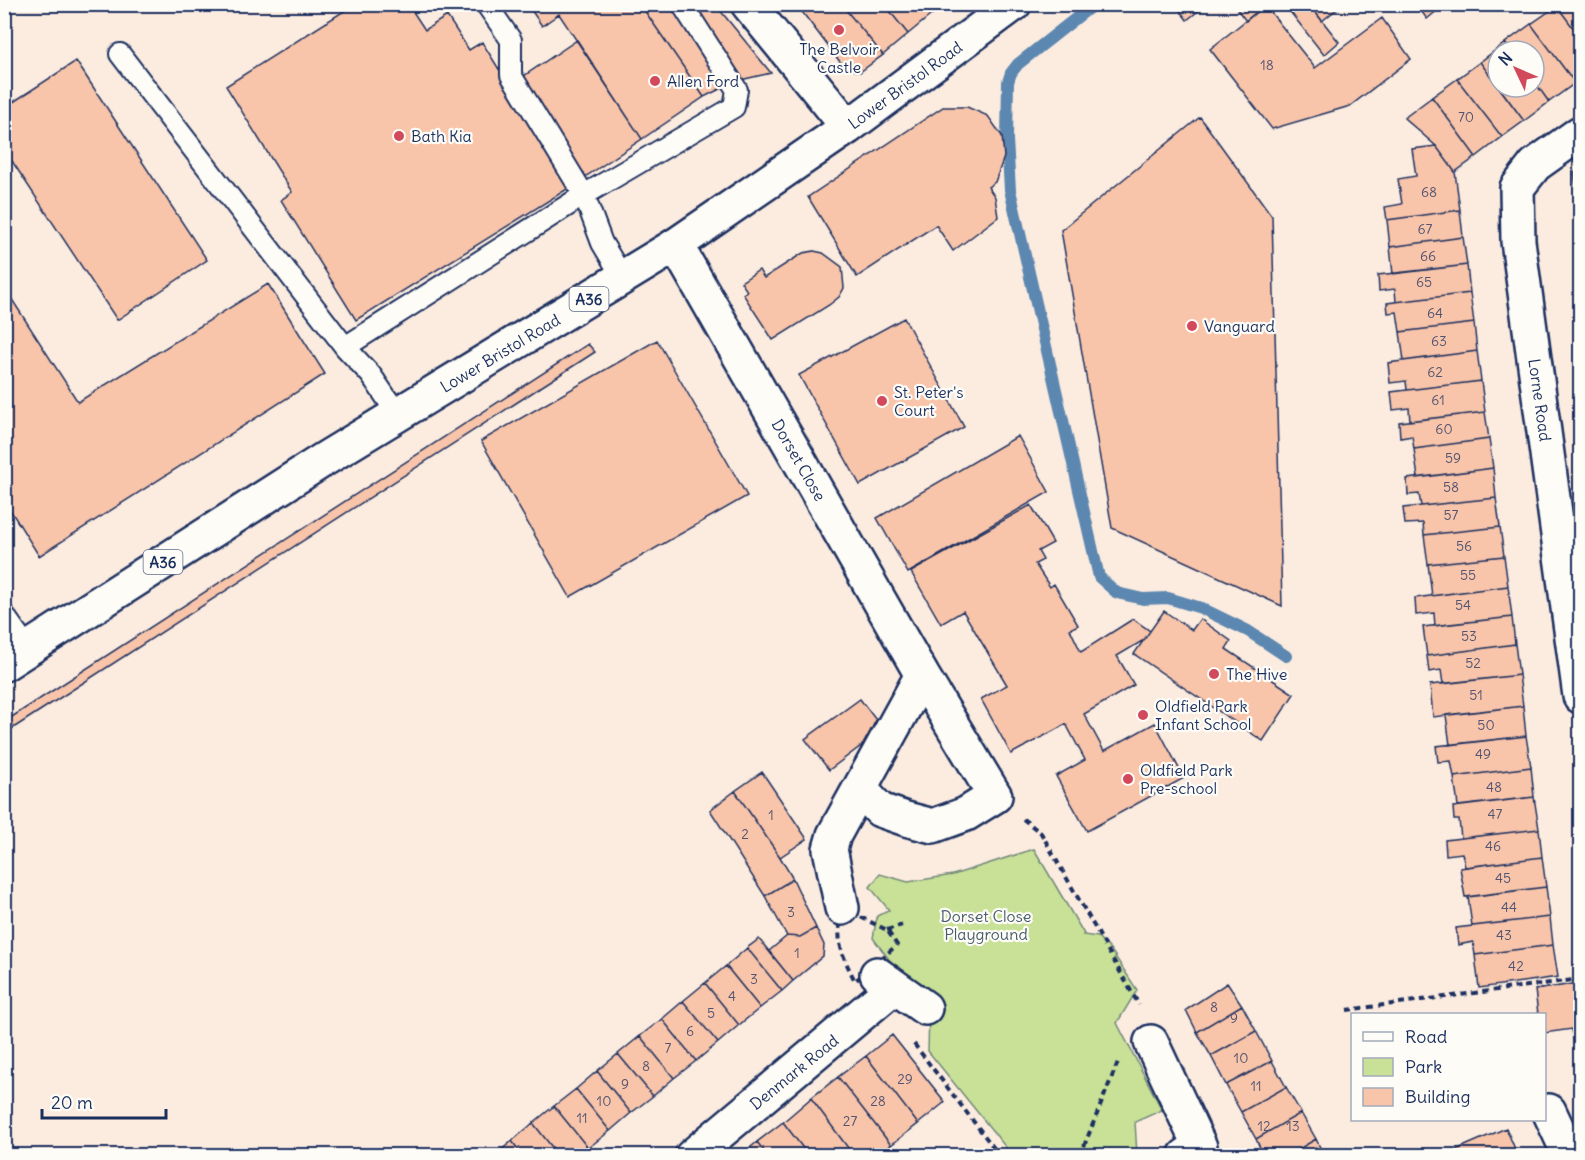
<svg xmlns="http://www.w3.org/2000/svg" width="1585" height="1160" font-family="Delius,sans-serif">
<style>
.green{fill:#c8e197;stroke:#72887a;stroke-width:1.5}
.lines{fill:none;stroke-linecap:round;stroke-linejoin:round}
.stream{stroke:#5c87b0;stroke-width:12}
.building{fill:#f9c5aa;stroke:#1b2f5e;stroke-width:1.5}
.lane-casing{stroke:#1b2f5e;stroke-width:24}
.street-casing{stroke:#1b2f5e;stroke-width:38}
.highway-casing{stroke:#1b2f5e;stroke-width:38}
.path{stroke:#1b2f5e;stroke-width:4;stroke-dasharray:6 4.5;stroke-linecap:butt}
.lane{stroke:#fdfcf7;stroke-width:20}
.street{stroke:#fdfcf7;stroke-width:33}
.highway{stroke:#fdfcf7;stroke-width:33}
.poi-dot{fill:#d1495b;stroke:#fdfcf7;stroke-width:2}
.labels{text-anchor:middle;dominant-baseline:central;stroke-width:4.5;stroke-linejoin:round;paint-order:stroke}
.number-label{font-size:14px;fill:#525471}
.shield{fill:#fdfcf7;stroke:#5f6c8c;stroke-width:1.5}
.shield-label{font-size:15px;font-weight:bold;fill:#1b2f5e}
.poi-label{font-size:16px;fill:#1b2f5e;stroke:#fdfcf7;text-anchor:start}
.street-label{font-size:16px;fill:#1b2f5e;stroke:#fdfcf7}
.park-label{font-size:16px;fill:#465c6c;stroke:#fdfcf7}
</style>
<rect width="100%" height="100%" fill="#fcece0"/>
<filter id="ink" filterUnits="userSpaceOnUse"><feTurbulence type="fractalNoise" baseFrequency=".0167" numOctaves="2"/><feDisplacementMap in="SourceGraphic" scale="12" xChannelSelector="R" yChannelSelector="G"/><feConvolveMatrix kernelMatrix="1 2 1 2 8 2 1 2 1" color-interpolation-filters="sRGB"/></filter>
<g filter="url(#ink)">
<path class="green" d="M1034 849 1084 934 1083 935 1098 937 1111 950 1137 990 1117 1023 1162 1110 1135 1122 1137 1155H1012L928 1051 929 1012 937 997 891 962 873 938 877 916 889 910 870 887 880 874 908 882 953 875Z"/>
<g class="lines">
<path class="stream" d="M1094 4 1018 64 1011 73 1008 82 1007 139 1010 190 1099 577 1117 593 1143 599 1168 598 1201 608 1248 631 1286 656"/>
</g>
<path class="building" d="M355 4H408L425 30 447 16 469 50 482 42 572 186 356 320 281 200 292 192 226 86Z
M527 4H640L704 97 642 139 559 14 542 26Z
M640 4H715L771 73 736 81 704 97Z
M796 4H841L883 55 860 72 844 67Z
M841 4H884L908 34 883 55Z
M884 4H930L936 11 908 34Z
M1175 4H1207L1187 20Z
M1233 4H1266L1246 21Z
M1284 4H1309L1339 42 1324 55Z
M1309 4H1343L1322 21Z
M1416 4H1445L1427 19Z
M1558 4H1580V37L1557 6Z
M1265 5 1315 68 1382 18 1411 59 1350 106 1272 129 1210 49Z
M1557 6 1580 37V79L1575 83 1531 24Z
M1531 24 1575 83 1549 102 1534 81V51H1511L1505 43Z
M577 40 642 139 582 179 518 80Z
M1505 43 1511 51H1498V86L1480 62Z
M76 61 207 260 117 320 4 149V108Z
M1480 62 1524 121 1502 137 1457 79Z
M1457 79 1502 137 1476 157 1432 97Z
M1534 81 1549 102 1524 121 1499 87H1534Z
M1432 97 1476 157 1455 172 1436 146 1404 118Z
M943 107H967L988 116 1002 136 1004 157 995 182 988 187 995 197 998 217 953 251 936 225 857 277 808 197Z
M1200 117 1272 216 1282 606 1112 528 1061 230Z
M1436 146 1455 172 1460 210 1387 220 1385 207 1402 204 1398 179 1416 176 1412 149Z
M1580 168V209H1579L1574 173Z
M1460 210 1463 237 1390 247 1387 220Z
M1463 237 1467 265 1393 274 1390 247Z
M814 251 823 253 842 267 844 288 839 297 829 305 773 340 743 294 747 291 741 282 759 270 764 278 803 253Z
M1467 265 1470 293 1396 302 1395 289 1379 291 1378 275Z
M268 284 325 374 39 556 4 500V287L78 402Z
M1470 293 1474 323 1400 332 1397 312 1388 313 1387 303Z
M904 318 964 427 860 485 799 375Z
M1474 323 1477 351 1404 361 1400 332Z
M657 340 747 496 570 597 481 441Z
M588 344 595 352 4 734V722Z
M1477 351 1481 381 1407 390 1406 381 1390 383 1388 363Z
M1481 381 1485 412 1410 421 1409 408 1393 410 1391 392Z
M1485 412 1489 439 1414 449 1412 436 1400 438 1399 422Z
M1018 436 1049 492 908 573 877 518Z
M1489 439 1493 468 1418 478 1414 449Z
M1493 468 1496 498 1421 506 1419 494 1408 495 1407 479Z
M1496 498 1500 527 1424 535 1423 523 1405 524 1403 508Z
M1031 505 1053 543 1038 551 1043 560 1035 564 1050 587 1054 584 1078 625 1070 629 1081 652 1133 619 1150 631 1144 640 1117 656 1134 685 1084 714 1104 751 1155 723 1184 778 1087 831 1056 776 1085 760 1066 724 1011 754 981 699 1007 685 963 611 941 624 911 572Z
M1500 527 1504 556 1428 564 1424 535Z
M1504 556 1508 586 1432 596 1428 564Z
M1508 586 1512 617 1435 626 1434 613 1416 615 1415 598Z
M1164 611 1192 630 1200 619 1231 641 1226 649 1294 694 1263 741 1134 654Z
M1512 617 1515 644 1427 656 1423 627Z
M1515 644 1519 675 1443 684 1441 670 1429 672 1427 656Z
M1519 675 1523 706 1433 717 1430 685Z
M860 699 876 720 865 743 829 770 805 739Z
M1523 706 1526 736 1450 745 1446 715Z
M1526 736 1531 767 1454 777 1451 761 1438 762 1436 746Z
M1531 767 1534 797 1458 806 1454 777Z
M762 772 807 839 780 857 735 791Z
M735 791 780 857 793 879 765 896 710 810Z
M1534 797 1539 829 1461 838 1459 820H1454L1453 807Z
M1539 829 1542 857 1465 867 1462 853 1446 855 1445 840Z
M1542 857 1546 887 1465 897 1460 868Z
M793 879 816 928 800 937 787 936 765 896Z
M1546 887 1550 917 1472 926 1468 897Z
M1550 917 1553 945 1475 955 1473 942 1458 945 1456 928Z
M816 928 824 945 823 956 793 981 769 951 787 936 800 937Z
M759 939 793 981 782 991 747 948Z
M1553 945 1558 977 1479 988 1475 955Z
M747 948 782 991 760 1008 726 966Z
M726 966 760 1008 739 1025 705 983Z
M705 983 739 1025 718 1043 683 1001Z
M1227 983 1242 1005 1197 1032 1186 1010Z
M1580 983V1060L1576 1061 1572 1029 1544 1033V1014H1538L1535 990Z
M683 1001 718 1043 696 1061 662 1019Z
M1242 1005 1256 1031 1211 1056 1197 1032Z
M662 1019 696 1061 674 1078 640 1036Z
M1256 1031 1272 1061 1226 1085 1211 1056Z
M892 1035 945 1102 918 1124 866 1056Z
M640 1036 674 1078 653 1096 618 1054Z
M618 1054 653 1096 631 1113 597 1071Z
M866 1056 918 1124 891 1145 838 1077Z
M1272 1061 1286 1087 1241 1112 1226 1085Z
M597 1071 631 1113 610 1131 576 1089Z
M838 1077 891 1145 878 1156H854L811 1098Z
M1286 1087 1301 1113 1256 1139 1241 1112Z
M576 1089 610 1131 588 1148 554 1106Z
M811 1098 854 1156H809L783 1122Z
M554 1106 588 1148 579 1156H559L533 1123Z
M1301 1113 1316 1139 1287 1156H1264L1256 1139Z
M783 1122 809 1156H768L757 1142Z
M533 1123 559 1156H523L512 1141Z
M1506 1128 1518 1156H1442Z
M1316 1139 1324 1156H1287Z
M512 1141 523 1156H494Z
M757 1142 768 1156H740Z"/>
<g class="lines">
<defs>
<path id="lane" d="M486 4 511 40V75L584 195 734 107 737 90 682 4
M120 54 345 347
M398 415 371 375 345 347 584 195 602 243 623 278
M4 615 28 649"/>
<path id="street" d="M748 4 848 127
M1580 133 1535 165 1517 188 1518 241 1580 696
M676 245 922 675 834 835 830 849 842 908
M860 789 880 810 906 819 933 826 966 814 995 796 922 675
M877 974 925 1008
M1151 1042 1200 1147 1185 1156
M1549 1111 1570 1156
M692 1156 894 987"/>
<path id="highway" d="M4 664 323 460 676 245 848 127 1014 4"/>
</defs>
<use href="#lane" class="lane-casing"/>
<use href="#street" class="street-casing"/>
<use href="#highway" class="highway-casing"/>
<path class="path" d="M1023 819 1041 833 1139 1005
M842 908 887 930 897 945 855 981C840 951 836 941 842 908Z
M887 930 902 925
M1347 1010 1580 979
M914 1044 1000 1156
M1080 1156 1118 1062"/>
<use href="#lane" class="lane"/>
<use href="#street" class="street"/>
<use href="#highway" class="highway"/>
</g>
</g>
<g class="poi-dot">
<circle cx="839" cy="30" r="6"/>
<circle cx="655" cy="81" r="6"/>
<circle cx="399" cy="136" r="6"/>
<circle cx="1192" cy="326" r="6"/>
<circle cx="882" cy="401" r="6"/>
<circle cx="1214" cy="674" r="6"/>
<circle cx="1143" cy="715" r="6"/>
<circle cx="1128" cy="779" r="6"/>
</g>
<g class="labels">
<g class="number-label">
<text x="1267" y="65">18</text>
<text x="1466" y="117">70</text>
<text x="1429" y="192">68</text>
<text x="1425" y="229">67</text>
<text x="1428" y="256">66</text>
<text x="1424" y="282">65</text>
<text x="1435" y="313">64</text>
<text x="1439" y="341">63</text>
<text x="1435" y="372">62</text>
<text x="1438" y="400">61</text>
<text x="1444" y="429">60</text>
<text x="1453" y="458">59</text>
<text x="1451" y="487">58</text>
<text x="1451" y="515">57</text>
<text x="1464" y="546">56</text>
<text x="1468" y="575">55</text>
<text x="1463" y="605">54</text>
<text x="1469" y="636">53</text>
<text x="1473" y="663">52</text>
<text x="1476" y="695">51</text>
<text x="1486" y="725">50</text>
<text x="1483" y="754">49</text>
<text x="1494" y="787">48</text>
<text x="1495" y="814">47</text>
<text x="771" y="815">1</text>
<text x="745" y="834">2</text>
<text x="1493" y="846">46</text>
<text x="1503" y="878">45</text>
<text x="1509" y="907">44</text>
<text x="791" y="912">3</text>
<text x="1504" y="935">43</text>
<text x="797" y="953">1</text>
<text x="1516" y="966">42</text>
<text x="754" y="979">3</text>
<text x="732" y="996">4</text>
<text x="1214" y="1007">8</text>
<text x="711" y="1013">5</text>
<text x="1234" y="1018">9</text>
<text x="690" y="1031">6</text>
<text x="668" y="1048">7</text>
<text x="1241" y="1058">10</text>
<text x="646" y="1066">8</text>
<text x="905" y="1079">29</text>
<text x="625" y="1084">9</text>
<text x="1256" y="1086">11</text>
<text x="604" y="1101">10</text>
<text x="878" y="1101">28</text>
<text x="582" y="1118">11</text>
<text x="850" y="1121">27</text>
<text x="1264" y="1126">12</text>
<text x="1293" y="1126">13</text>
</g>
<g class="shield">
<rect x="569.5" y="287" width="39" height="24" rx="4.5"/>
<rect x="143.5" y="550" width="39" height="24" rx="4.5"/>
</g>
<g class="shield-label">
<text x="589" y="299">A36</text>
<text x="163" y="562">A36</text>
</g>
<g class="poi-label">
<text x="839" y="49" text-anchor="middle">The Belvoir<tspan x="839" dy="18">Castle</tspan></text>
<text x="667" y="81">Allen Ford</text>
<text x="411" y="136">Bath Kia</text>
<text x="1204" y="326">Vanguard</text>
<text x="894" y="392">St. Peter's<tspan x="894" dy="18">Court</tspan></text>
<text x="1226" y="674">The Hive</text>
<text x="1155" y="706">Oldfield Park<tspan x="1155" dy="18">Infant School</tspan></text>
<text x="1140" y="770">Oldfield Park<tspan x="1140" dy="18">Pre-school</tspan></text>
</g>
<g class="street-label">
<text transform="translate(905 85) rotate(-36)">Lower Bristol Road</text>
<text transform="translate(500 353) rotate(-31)">Lower Bristol Road</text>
<text transform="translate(1540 400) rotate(82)">Lorne Road</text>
<text transform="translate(799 460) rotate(60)">Dorset Close</text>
<text transform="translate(794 1072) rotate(-39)">Denmark Road</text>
</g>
<g class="park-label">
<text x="986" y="916">Dorset Close<tspan x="986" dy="18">Playground</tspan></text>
</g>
</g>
<rect width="1585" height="1160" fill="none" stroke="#fdfcf7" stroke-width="24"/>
<rect x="12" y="12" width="1561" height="1136" fill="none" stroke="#1b2f5e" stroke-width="2" filter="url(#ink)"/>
<rect x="1351" y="1013" width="195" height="108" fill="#fdfcf7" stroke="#a3aaba" stroke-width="1.5"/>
<rect x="1363" y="1032" width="30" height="9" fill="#fdfcf7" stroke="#a3aaba" stroke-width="1.5"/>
<text x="1405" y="1043" font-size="18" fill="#1b2f5e">Road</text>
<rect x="1363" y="1058" width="30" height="18" fill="#c8e197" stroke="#a3aaba" stroke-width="1.5"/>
<text x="1405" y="1073" font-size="18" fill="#1b2f5e">Park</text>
<rect x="1363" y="1088" width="30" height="18" fill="#f9c5aa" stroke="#a3aaba" stroke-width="1.5"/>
<text x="1405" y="1103" font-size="18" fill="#1b2f5e">Building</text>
<g transform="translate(1516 69) rotate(314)"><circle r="28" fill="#fdfcf7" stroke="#a3aaba" stroke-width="1.5"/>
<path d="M0-4.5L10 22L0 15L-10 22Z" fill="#d1495b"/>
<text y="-9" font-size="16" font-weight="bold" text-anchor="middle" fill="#1b2f5e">N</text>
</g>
<path d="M42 1109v9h124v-9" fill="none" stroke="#1b2f5e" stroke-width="3"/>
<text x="51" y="1109" font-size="18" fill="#1b2f5e" stroke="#fdfcf7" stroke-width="4.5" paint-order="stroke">20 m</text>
</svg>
